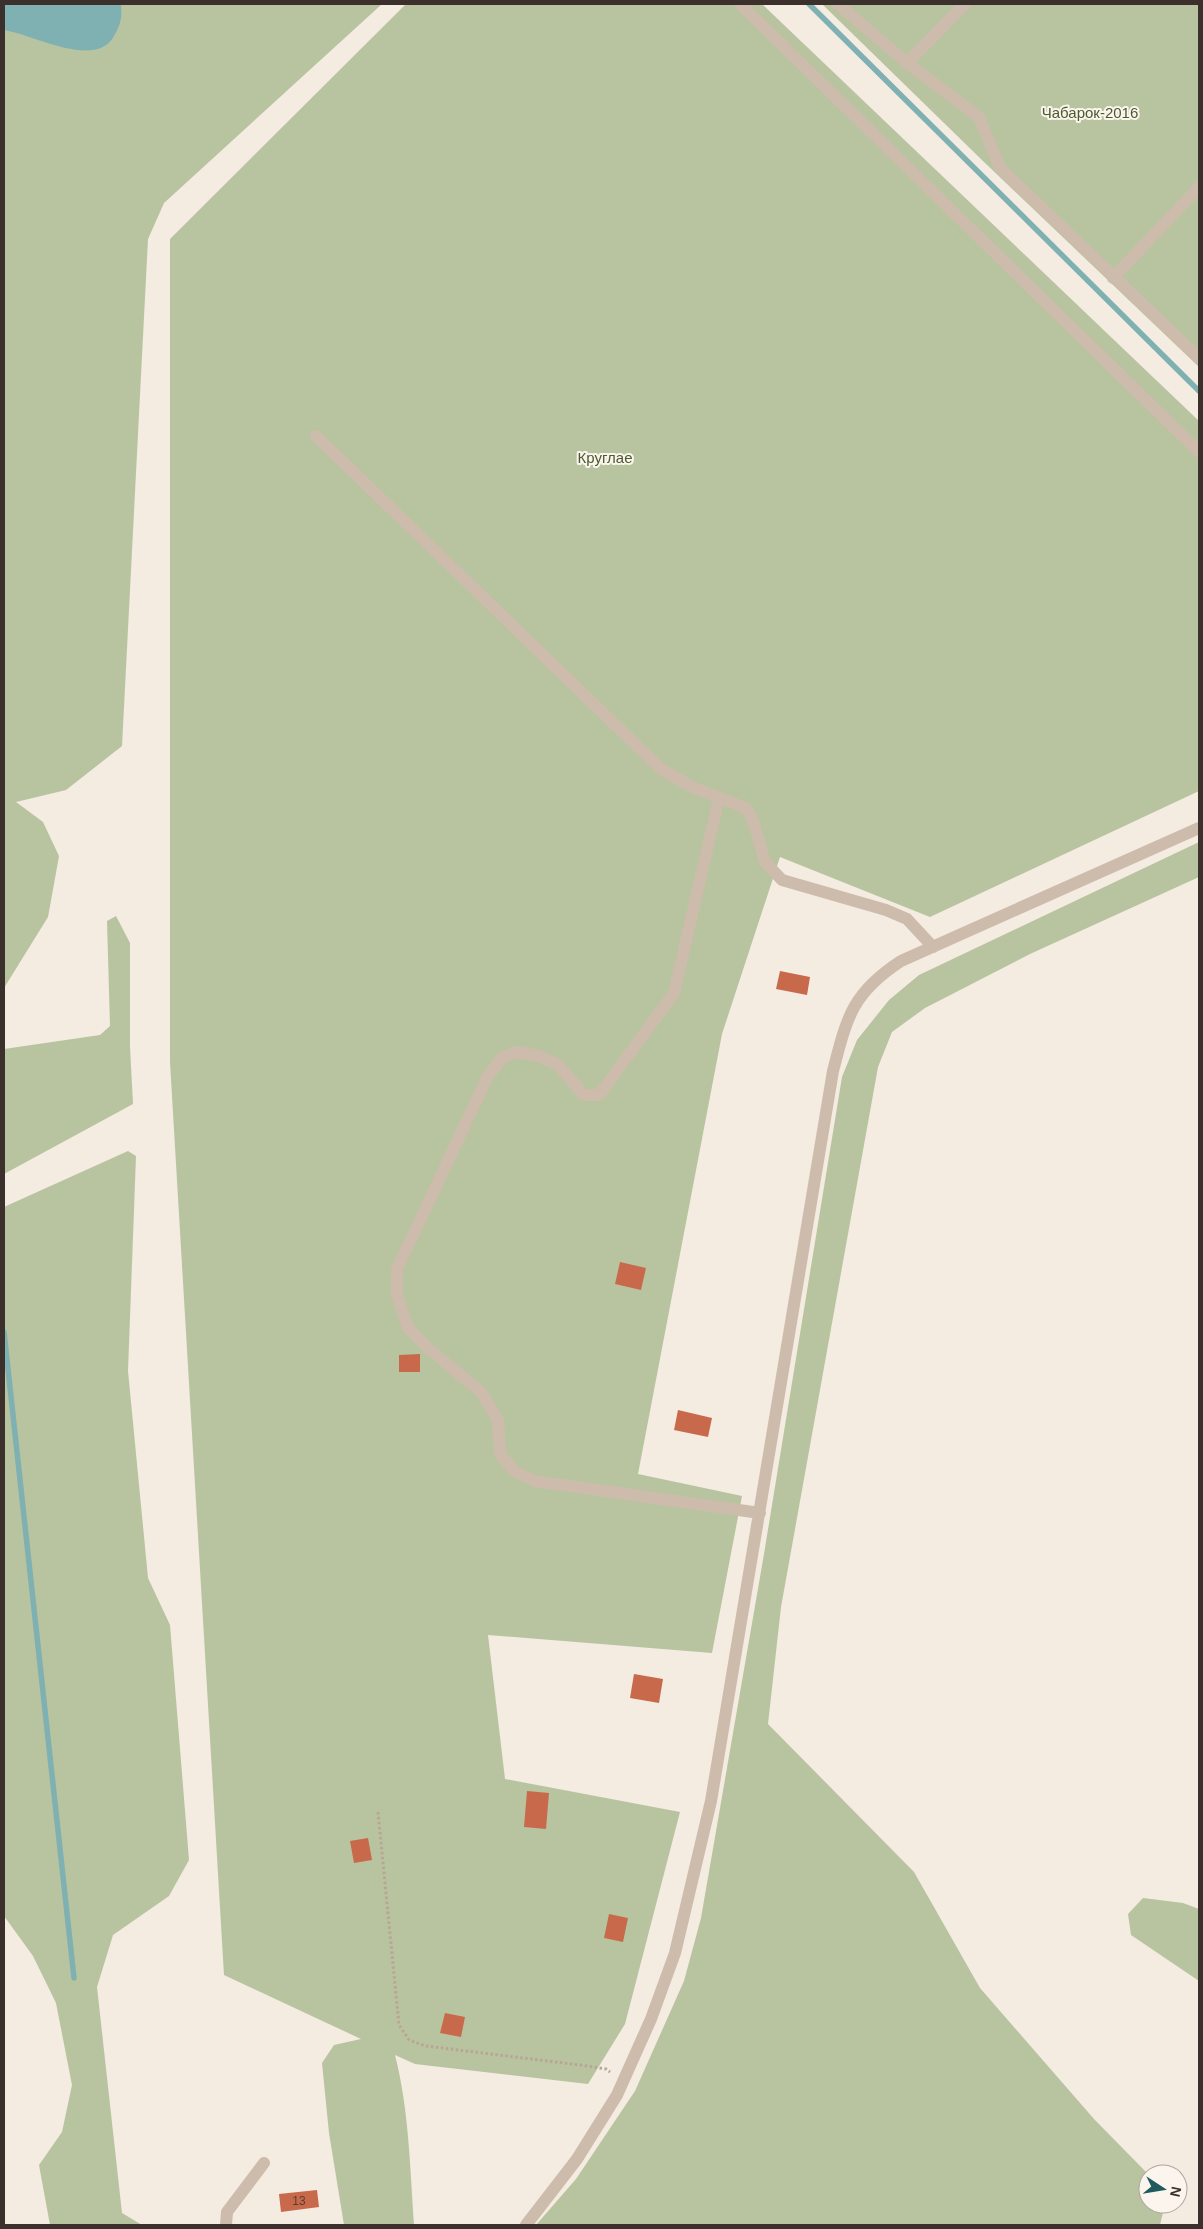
<svg xmlns="http://www.w3.org/2000/svg" width="1203" height="2229" font-family="Helvetica,sans-serif">
<style>
.green{fill:#b8c4a0}
.water{fill:#7fb0b2}
.lines{fill:none;stroke-linecap:round;stroke-linejoin:round}
.stream{stroke:#7fb0b2;stroke-width:5.5}
.building{fill:#c8694b}
.path{stroke:#b9a596;stroke-width:3;stroke-dasharray:2.5 2.5;stroke-linecap:butt}
.minor{stroke:#cdbbac;stroke-width:12}
.labels{text-anchor:middle;dominant-baseline:central;stroke-width:4;stroke-linejoin:round;paint-order:stroke}
.number-label{font-size:12px;fill:#5e3e33}
.park-label{font-size:15px;fill:#4a5a2e;stroke:#fbf5ee}
</style>
<rect width="100%" height="100%" fill="#f4ebe1"/>
<path class="green" d="M4 4H382L164 203 148 239 122 746 66 790 16 802 43 822 59 856 48 917 4 988Z
M406 4H762L1199 421V791L930 917 780 857 722 1034 638 1474 742 1496 712 1653 488 1635 505 1779 680 1812 625 2024 588 2084 415 2064 395 2055C409 2110 410 2168 414 2225H344L329 2133 322 2063 334 2045 361 2039 224 1975 170 1062V239Z
M822 4H1199V367L984 162Z
M1199 842V877L1030 954 925 1008 892 1032 878 1067 781 1607 768 1724 914 1872 980 1988 1094 2119 1148 2174V2204H1165L1160 2225H536L576 2179 635 2091 684 1981 701 1918 764 1554 842 1077 857 1040 889 1000 919 975Z
M116 916 130 943V1047L133 1104 4 1174V1049L100 1035 110 1026 107 921Z
M128 1151 136 1156 128 1371 148 1578 170 1625 189 1860 169 1896 113 1935 97 1987 122 2213 142 2225H50L39 2165 62 2132 72 2085 56 2003 33 1956 4 1916V1207Z
M1143 1898 1183 1903 1199 1909V1981L1131 1935 1128 1914Z"/>
<path class="water" d="M4 4H121C122 18 121 24 114 36 96 70 32 34 4 30Z"/>
<g class="lines">
<path class="stream" d="M809 4 1199 391
M4 1332 74 1978"/>
</g>
<path class="building" d="M780 971 810 977 807 995 776 989Z
M620 1262 646 1268 641 1290 615 1284Z
M420 1354V1372H399V1355Z
M678 1410 712 1418 708 1437 674 1430Z
M634 1674 663 1679 659 1703 630 1698Z
M527 1791 549 1793 546 1829 524 1827Z
M368 1838 372 1860 354 1863 350 1841Z
M609 1914 628 1918 623 1942 604 1938Z
M445 2013 465 2017 461 2037 440 2033Z
M317 2190 319 2207 281 2212 279 2194Z"/>
<g class="lines">
<path class="path" d="M378 1812 399 2025 409 2040 426 2046 580 2065 606 2069 610 2072"/>
<path class="minor" d="M740 4 1199 452
M838 4 907 63 979 117 1000 168 1199 358
M907 63 965 4
M1113 278 1199 187
M316 436 661 769 692 787 746 808 753 820 765 862 782 880 886 910 907 919 933 947
M719 798 674 993 666 1004 599 1095H584L558 1065 539 1056 516 1052 503 1057 488 1076 397 1269V1295L408 1328 428 1348 482 1393 498 1420 500 1454 514 1471 534 1481 760 1513
M226 2225 227 2212 264 2163
M526 2225 577 2159 617 2095 651 2019 675 1953 711 1801 833 1071C847 1017 852 993 901 961L1199 828"/>
</g>
<g class="labels">
<g class="number-label">
<text x="299" y="2201">13</text>
</g>
<g class="park-label">
<text x="1090" y="112">Чабарок-2016</text>
<text x="605" y="457">Круглае</text>
</g>
</g>
<rect width="1203" height="2229" fill="none" stroke="#3b302b" stroke-width="10"/>
<g transform="translate(1163 2189) rotate(102)"><circle r="24" fill="#fbf5ee" stroke="#aea6a0"/>
<path d="M0-4L9 19L0 12L-9 19Z" fill="#1f5a5e"/>
<text y="-8" font-size="14" font-weight="bold" text-anchor="middle" fill="#3b302b">N</text>
</g>
</svg>
